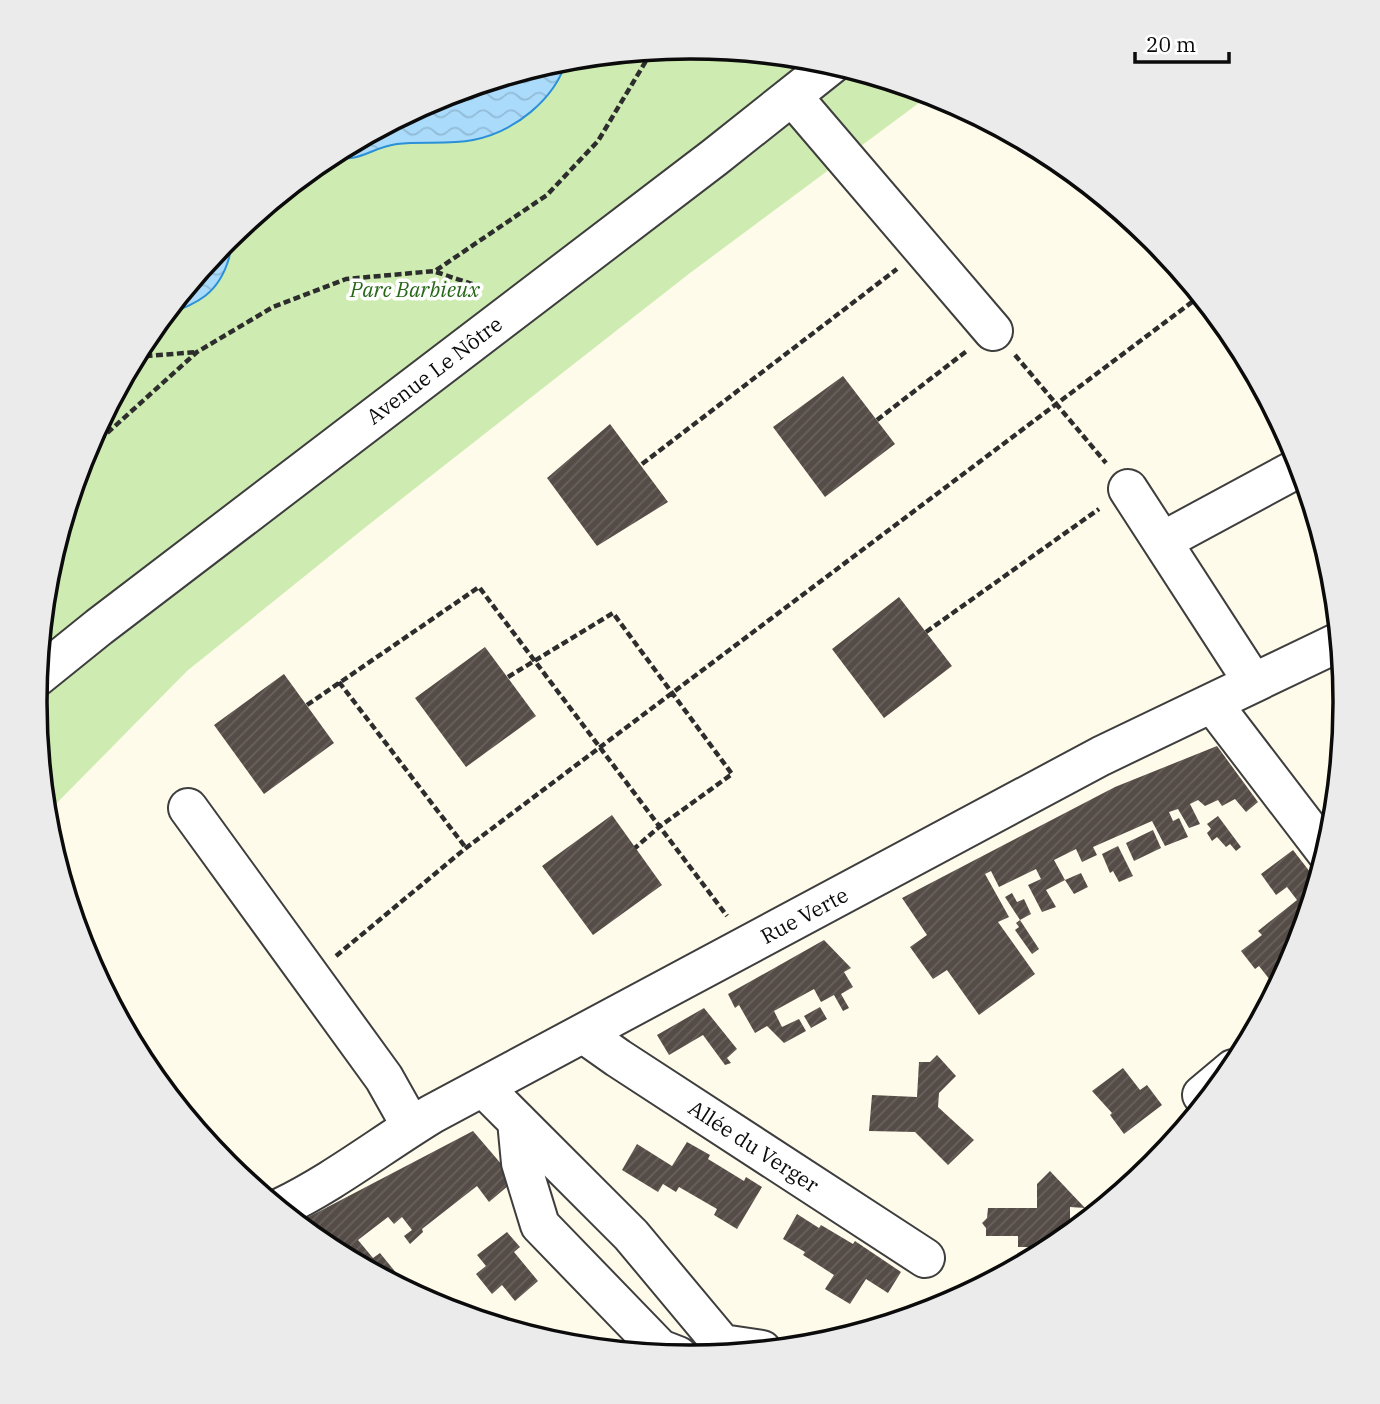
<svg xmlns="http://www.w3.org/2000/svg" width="1380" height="1404" font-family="'IBM Plex Serif',serif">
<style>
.park{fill:#ceecb1}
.water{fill:url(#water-waves);stroke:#2b90d7;stroke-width:2}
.building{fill:url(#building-hatch)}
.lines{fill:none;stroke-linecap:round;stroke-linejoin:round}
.minor-casing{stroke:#3e3e3e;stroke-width:42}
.path{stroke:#2d2d2d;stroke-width:4.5;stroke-dasharray:7 3.5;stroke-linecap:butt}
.minor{stroke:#fff;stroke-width:38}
.labels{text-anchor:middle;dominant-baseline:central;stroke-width:7;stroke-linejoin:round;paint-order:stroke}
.park-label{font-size:21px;font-style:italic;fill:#276718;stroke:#fff}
.street-label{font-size:21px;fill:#0b0b0b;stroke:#fff}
.rim{fill:none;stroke:#0b0b0b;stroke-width:3.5}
</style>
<defs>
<pattern id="water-waves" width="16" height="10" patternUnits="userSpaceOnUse" patternTransform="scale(1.75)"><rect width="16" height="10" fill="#aadbfb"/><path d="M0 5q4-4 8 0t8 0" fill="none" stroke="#91bbd6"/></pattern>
<pattern id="building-hatch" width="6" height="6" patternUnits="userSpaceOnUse" patternTransform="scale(1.75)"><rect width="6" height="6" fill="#554c47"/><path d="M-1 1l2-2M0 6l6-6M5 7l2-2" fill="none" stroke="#68615d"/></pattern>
</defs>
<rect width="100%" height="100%" fill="#fffbea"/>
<path class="park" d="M690 47 818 60 931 94 690 273 367 526 187 671 46 814 35 702 48 574 85 451 146 338 227 239 326 157 440 97 563 60Z"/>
<path class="water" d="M567 59C555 100 514 132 473 140 448 145 422 141 397 144 371 147 359 165 329 156L440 97Z
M231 235C230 242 231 250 229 258 219 293 198 304 165 315Z"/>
<path class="building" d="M843 376 895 444 825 497 773 427Z
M610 424 668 502 597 546 547 478Z
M899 597 952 666 884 718 832 649Z
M485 647 536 716 466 767 415 698Z
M284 674 334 743 264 794 214 725Z
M1217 746 1258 802 1246 812 1235 799 1222 806 1218 800 1205 806 1198 800 1190 804 1200 824 1189 828 1178 809 1169 812 1173 821 1179 818 1188 837 1165 846 1152 821 1093 847 1097 855 1082 862 1076 849 1054 860 1065 880 1081 873 1088 887 1074 894 1065 880 1046 890 1056 907 1042 912 1028 885 1041 879 1036 869 999 887 991 871 985 874 1009 917 998 922 1035 974 979 1015 947 970 933 979 910 947 927 935 902 898 1115 787Z
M612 815 662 885 593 935 542 866Z
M1218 816 1241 847 1236 851 1230 844 1226 847 1217 837 1212 841 1207 833 1211 829 1207 824Z
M1153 830 1161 848 1134 861 1126 843Z
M1118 846 1133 876 1119 882 1113 871 1110 873 1102 854Z
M1293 850 1317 881 1310 905 1304 910 1307 914 1295 953 1287 967 1270 980 1259 966 1255 969 1241 951 1262 935 1258 931 1297 900 1287 887 1276 895 1261 874Z
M1012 893 1017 902 1024 899 1031 914 1020 920 1039 949 1032 954 1015 930 1019 927 1016 923 1020 920 1005 897Z
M824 940 851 968 844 972 853 987 841 994 849 1008 843 1011 834 995 821 1002 814 989 774 1011 782 1027 799 1019 806 1031 784 1043 767 1026 755 1033 739 1005 735 1008 728 994Z
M820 1007 827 1019 811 1028 804 1016Z
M704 1008 737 1049 727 1058 731 1063 725 1065 703 1035 669 1055 657 1035Z
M937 1055 956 1076 939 1093 938 1107 974 1140 948 1165 915 1132 869 1131 872 1095 917 1097 919 1062H930Z
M1123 1068 1140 1090 1147 1085 1162 1105 1124 1134 1110 1115 1112 1113 1092 1091Z
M1186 1125 1160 1157 1158 1145H1161L1160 1142Z
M473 1131 515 1180 489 1202 477 1186 422 1229 423 1232 410 1244 404 1236 412 1230 402 1217 394 1224 388 1217 358 1240 373 1258 380 1253 406 1285 402 1287 326 1246 297 1223Z
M687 1142 710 1155 708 1159 744 1181 746 1177 762 1187 737 1229 714 1215 717 1209 679 1187 676 1192 663 1184 658 1192 622 1170 637 1144 672 1166Z
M1050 1171 1085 1208 1070 1207V1234L1054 1247 1039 1255H1030V1247H1018V1236H986V1228L982 1223 987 1218 988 1208H1037V1184Z
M797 1214 819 1228 821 1225 853 1244 855 1241 901 1272 888 1293 866 1279 850 1304 825 1289 834 1275 803 1255 805 1252 783 1239Z
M507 1232 520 1247 514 1252 538 1281 515 1301 502 1285 492 1294 476 1274 486 1266 477 1255Z"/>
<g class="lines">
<defs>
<path id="minor" d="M792 96 993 331
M1128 489 1253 682
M1163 541 1300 467
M37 677 99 627 715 157 832 64
M1212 703 1326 852
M188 808 384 1078 411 1126
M584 1034 618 1058 925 1258
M483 1087 631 1235 722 1344 724 1354
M1202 1095 1233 1069
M517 1121 521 1163 540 1225 660 1349 678 1356
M280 1208C334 1182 381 1145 432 1114L1101 756 1339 642
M722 1344 762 1350"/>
</defs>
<use href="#minor" class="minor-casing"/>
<path class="path" d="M436 272 478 286 482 291
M1015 355 1106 463
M135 357 197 352
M877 420 968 350
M84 454 197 352 273 307 346 279 435 271 547 195 598 141 652 51
M642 464 897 269
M926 632 1099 509
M508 677 613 613 732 774 659 827 635 848
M339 682 466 848
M307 705 479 587 727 916
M336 956 466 848 1200 296"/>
<use href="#minor" class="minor"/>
</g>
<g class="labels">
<g class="park-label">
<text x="415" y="289">Parc Barbieux</text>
</g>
<g class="street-label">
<text transform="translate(434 370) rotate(-37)">Avenue Le Nôtre</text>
<text transform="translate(804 915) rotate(-28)">Rue Verte</text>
<text transform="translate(754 1146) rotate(33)">Allée du Verger</text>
</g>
</g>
<path d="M0 0H1380V1404H0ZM47 702a643 643 0 1 1 1286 0a643 643 0 1 1-1286 0Z" fill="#ebebeb" fill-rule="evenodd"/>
<path class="rim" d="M47 702a643 643 0 1 1 1286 0a643 643 0 1 1-1286 0Z"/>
<path d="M1135 52v10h94v-10" fill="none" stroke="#0b0b0b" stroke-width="3.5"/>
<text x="1146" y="52" font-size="21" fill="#0b0b0b" stroke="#ffffff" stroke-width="5" paint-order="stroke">20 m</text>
</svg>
